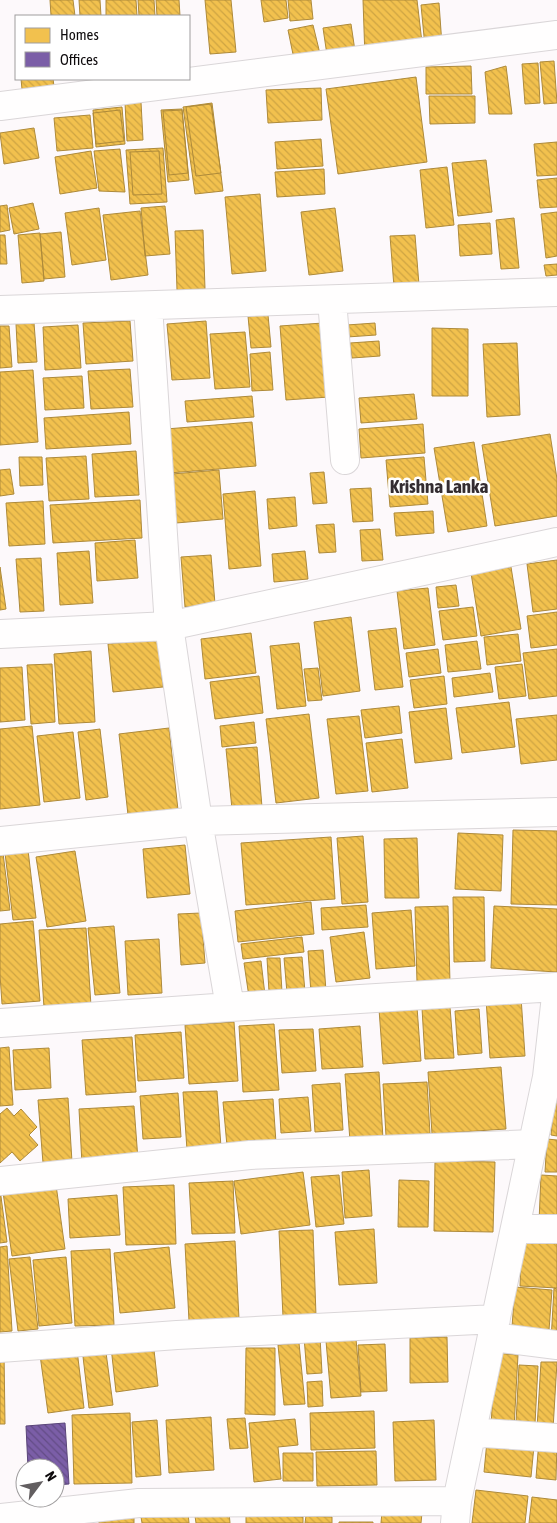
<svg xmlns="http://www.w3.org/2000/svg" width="557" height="1523" font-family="'Asap Condensed',sans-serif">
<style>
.homes{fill:url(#homes-back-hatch);stroke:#ae8a3a}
.offices{fill:url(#offices-back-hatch);stroke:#5a4579}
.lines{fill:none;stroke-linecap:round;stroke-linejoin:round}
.minor-casing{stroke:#dad6d8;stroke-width:30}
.minor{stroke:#fffefe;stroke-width:28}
.labels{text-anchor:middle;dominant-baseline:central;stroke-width:5;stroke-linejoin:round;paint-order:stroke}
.district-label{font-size:19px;font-weight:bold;fill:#332c30;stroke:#fff}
</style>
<defs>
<pattern id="homes-back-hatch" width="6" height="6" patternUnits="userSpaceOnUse" patternTransform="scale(1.25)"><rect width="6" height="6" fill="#f2c14e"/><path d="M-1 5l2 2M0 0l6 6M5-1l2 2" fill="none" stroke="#cea443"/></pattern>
<pattern id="offices-back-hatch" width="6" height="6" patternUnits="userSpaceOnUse" patternTransform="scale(1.25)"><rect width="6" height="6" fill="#7b5ea7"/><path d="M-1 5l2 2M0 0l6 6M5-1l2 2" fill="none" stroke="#634c86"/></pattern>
</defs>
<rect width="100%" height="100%" fill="#fdf9fb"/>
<path class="homes" d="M50 0H73L75 16H51Z
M79 0H100L101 16H80Z
M106 0H136L137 16H106Z
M138 0H154L155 16H139Z
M156 0H179L180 16H157Z
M205 0H231L236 52 210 54Z
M261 0H286L288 18 264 22Z
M288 0H311L313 19 290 21Z
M363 0H417L423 51 365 58Z
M439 3 442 45 425 47 421 5Z
M351 24 355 51 327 55 323 28Z
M313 25 321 58 295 64 288 30Z
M554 61 557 103 544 104 540 62Z
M538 63 540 103 525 104 522 64Z
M471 66 472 94H426V67Z
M506 66 512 114H489L485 72Z
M416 77 427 162 338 174 326 89Z
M21 79H53L54 86 22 89Z
M321 88 322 120 268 123 266 90Z
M429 96H475V123L430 124Z
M141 102 143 140 127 141 125 103Z
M212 103 223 191 195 194 183 107Z
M211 104 221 173 196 176 186 107Z
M122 107 125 144 96 147 93 110Z
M182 109 189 180 168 182 161 110Z
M120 110 124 141 96 144 93 113Z
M182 110 188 173 169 175 163 111Z
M90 115 93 148 57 151 54 118Z
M34 128 39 158 4 164 0 133Z
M321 139 323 166 277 169 275 142Z
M557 142V175L537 176 534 144Z
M163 148 167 202 130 204 126 150Z
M120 149 125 192 99 191 94 151Z
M91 151 97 188 60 194 55 157Z
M159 151 162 194 133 195 130 152Z
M486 160 492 212 458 216 452 163Z
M447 167 454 225 426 228 420 170Z
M324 169 325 194 277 197 275 172Z
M557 178V207L540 208 537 180Z
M260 194 266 271 232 274 225 197Z
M33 203 39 229 14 234 9 208Z
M7 205 10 230 0 232V206Z
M165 206 170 254 145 256 141 208Z
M99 208 106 260 72 265 65 213Z
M335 208 343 271 309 275 301 212Z
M140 211 148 275 111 280 103 215Z
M557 212V256L546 258 541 214Z
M514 218 519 268 501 269 496 220Z
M490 223 492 254 460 256 458 225Z
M203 230 205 289 177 290 175 231Z
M61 232 65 277 44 279 40 234Z
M40 233 44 281 22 283 18 235Z
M0 235H5L7 264H0Z
M415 235 419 285 394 287 390 236Z
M557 264V275L546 276 544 265Z
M268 315 271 347 251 348 248 316Z
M130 321 133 361 86 364 83 323Z
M206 321 210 378 172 380 167 324Z
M34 323 37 362 18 363 16 324Z
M323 323 329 397 286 400 280 326Z
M375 323 376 335 347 337V325Z
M78 325 81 368 45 370 43 327Z
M0 326H9L12 367 0 368Z
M432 328 468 329V396H432Z
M245 332 250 387 215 389 210 334Z
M379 341 380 356 352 358 350 343Z
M517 343 520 415 487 417 483 344Z
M270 352 273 390 252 391 250 354Z
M130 369 133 407 91 409 88 371Z
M33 370 38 442 0 445V372Z
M82 376 84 408 45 410 43 378Z
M414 394 417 419 361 423 359 398Z
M252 396 254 417 187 422 185 401Z
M129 412 131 444 46 449 44 418Z
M252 422 256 466 169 473 166 429Z
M423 424 425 453 361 458 359 429Z
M550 434 557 479V516L495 526 482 445Z
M474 442 487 526 448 532 434 448Z
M136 451 139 495 95 497 92 454Z
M86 456 89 499 49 501 46 458Z
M19 457H42L43 485 20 486Z
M424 457 428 504 390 507 386 460Z
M10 469 14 494 0 496V470Z
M219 470 223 519 176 523 172 474Z
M324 472 327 503 313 504 310 473Z
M371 488 373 521 353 522 350 489Z
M255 491 261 566 229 569 223 494Z
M295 497 297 526 269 529 267 499Z
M140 500 142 538 53 543 50 505Z
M43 501 45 544 9 546 6 503Z
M433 511 434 533 396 536 394 513Z
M334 524 336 552 319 553 316 525Z
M380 529 383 560 362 561 360 530Z
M135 540 138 578 97 581 95 543Z
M89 551 93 603 60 605 57 553Z
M305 551 308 579 274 582 272 554Z
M211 555 215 604 185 607 181 557Z
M41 558 44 611 20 612 16 559Z
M557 560V609L533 612 527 564Z
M0 567 6 609 0 610Z
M511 567 521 629 481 636 471 573Z
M456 585 459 606 438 608 436 587Z
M428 588 435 645 404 649 397 591Z
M473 607 477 636 443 640 439 611Z
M557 612V645L531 648 527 616Z
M351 617 360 691 323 696 314 622Z
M396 628 403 687 375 690 368 631Z
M251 633 256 673 205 679 201 639Z
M518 634 521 661 487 665 484 637Z
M158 639 163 687 113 692 108 644Z
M477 641 481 669 448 672 445 645Z
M299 643 306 706 277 709 270 646Z
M438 649 441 673 409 677 406 653Z
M557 649V696L529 699 523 653Z
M91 651 95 722 59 724 54 654Z
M52 664 55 722 31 724 27 665Z
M522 664 526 696 499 699 495 667Z
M22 667 25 720 0 722V668Z
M318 668 322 700 308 701 304 669Z
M490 673 493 692 454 697 452 678Z
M259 676 263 713 215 719 210 682Z
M444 676 447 704 414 708 410 680Z
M509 702 515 747 462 753 456 708Z
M399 706 402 733 365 738 361 710Z
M446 708 452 759 415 763 409 712Z
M309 714 319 798 276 803 266 719Z
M557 715V760L521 764 516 719Z
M359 716 368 791 336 794 327 719Z
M254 722 256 743 222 747 220 726Z
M32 726 40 805 0 809V729Z
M169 728 178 810 128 815 119 734Z
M100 729 108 797 86 800 78 732Z
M73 732 80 798 44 802 37 736Z
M402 739 408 788 372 792 366 743Z
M257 747 262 807 232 809 226 749Z
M513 830 557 831V905L511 904Z
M458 833 503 835 501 891 455 889Z
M363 836 368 902 342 904 337 838Z
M331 837 335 899 246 905 241 843Z
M417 838 419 898H385L384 839Z
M185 845 190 894 147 898 143 849Z
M28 850 36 918 13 920 5 853Z
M75 851 86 921 47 927 36 857Z
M3 853 10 910 0 911V854Z
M453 897H484L485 961 454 962Z
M311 902 314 934 238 942 235 911Z
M366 905 368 927 322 930 321 908Z
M448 906 450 983H417L415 907Z
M494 906 557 909V972L491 968Z
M411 910 415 966 376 969 372 913Z
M201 913 205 963 181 965 178 914Z
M33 921 40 1001 2 1004 0 975V924Z
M114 926 120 993 95 995 88 928Z
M86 928 91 1006 44 1008 39 930Z
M364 932 370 978 336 982 330 937Z
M302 937 304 952 243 959 241 944Z
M159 939 162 993 128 995 125 941Z
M323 950 326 991 311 993 308 951Z
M302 957 305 992 287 993 284 958Z
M267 958H280L282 992H269Z
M261 961 265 995 249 997 244 963Z
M521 997 525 1056 490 1058 486 999Z
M417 1007 421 1061 383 1064 379 1009Z
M450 1007 454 1058 425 1059 422 1008Z
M479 1009 482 1053 458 1055 455 1011Z
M234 1022 238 1081 189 1084 185 1025Z
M274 1024 279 1090 243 1092 239 1026Z
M360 1026 363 1067 322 1069 319 1029Z
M313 1029 316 1071 282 1073 279 1030Z
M181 1032 184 1078 138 1081 135 1035Z
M132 1037 136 1092 86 1095 82 1040Z
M9 1047 13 1105 0 1106V1048Z
M49 1048 51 1088 15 1090 13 1050Z
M501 1067 506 1129 432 1134 428 1072Z
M379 1072 383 1139 350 1141 345 1074Z
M427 1082 430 1134 386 1136 383 1084Z
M556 1082H557V1136L551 1135Z
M340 1083 343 1130 315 1132 312 1085Z
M217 1091 221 1147 187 1150 183 1092Z
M178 1093 181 1137 143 1139 140 1096Z
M308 1097 311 1131 281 1133 279 1099Z
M68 1098 72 1162 43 1163 38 1100Z
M273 1099 276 1143 227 1146 223 1102Z
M134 1106 138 1160 82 1164 79 1109Z
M7 1108 14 1116 21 1109 37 1127 29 1135 38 1145 20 1161 12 1152 0 1163V1114Z
M547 1139 557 1140V1172H545Z
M435 1161 495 1162 493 1232 434 1231Z
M369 1170 372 1216 345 1218 342 1172Z
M303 1172 310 1225 241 1234 234 1181Z
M339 1175 344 1224 316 1227 311 1177Z
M541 1175 557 1176V1223L539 1222Z
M399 1180 429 1181 428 1227H398Z
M233 1181 235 1233 192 1234 189 1183Z
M56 1185 65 1249 12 1256 3 1192Z
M174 1185 176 1244 126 1245 123 1187Z
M0 1189 7 1242 0 1243Z
M117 1195 120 1235 70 1238 68 1199Z
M374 1229 377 1283 339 1285 335 1232Z
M313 1230 316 1316 283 1317 279 1231Z
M522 1236 557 1238V1288L520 1286Z
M235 1241 239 1319 189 1321 185 1244Z
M7 1246 12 1331 0 1332V1247Z
M169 1247 175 1308 120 1313 114 1253Z
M110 1249 114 1325 75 1326 71 1251Z
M30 1257 38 1329 18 1331 9 1259Z
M66 1257 72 1323 39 1326 33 1260Z
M515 1287 552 1290 549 1330 512 1327Z
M554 1288 557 1289V1341H551Z
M304 1337H320L322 1373 307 1374Z
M447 1337 448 1382 410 1383V1338Z
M356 1339 361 1396 331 1398 326 1341Z
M153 1341 158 1386 116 1392 111 1347Z
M299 1343 305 1404 284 1405 278 1345Z
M385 1344 387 1391 361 1392 358 1345Z
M105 1345 113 1405 89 1408 82 1348Z
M246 1348H275V1415L245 1414Z
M77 1350 84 1408 48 1413 40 1355Z
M0 1352H4L5 1424H0Z
M495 1353 518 1355 514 1428 491 1427Z
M541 1362H557L553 1429 537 1428Z
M519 1365 538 1366 535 1424 516 1423Z
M322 1381 323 1406 308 1407 307 1382Z
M374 1411 375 1448 311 1450 310 1413Z
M130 1413 132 1483 74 1484 72 1415Z
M211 1417 214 1470 169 1473 166 1420Z
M245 1418 248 1448 230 1449 227 1419Z
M295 1419 298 1445 278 1447 281 1479 254 1482 249 1423Z
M157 1420 161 1475 136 1477 132 1422Z
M434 1420 436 1480 395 1481 393 1422Z
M539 1440 557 1442 556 1480 536 1478Z
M487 1441 534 1446 531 1477 484 1472Z
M376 1451 377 1485 317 1486 316 1452Z
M283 1453H313V1481H283Z
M476 1490 528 1496 525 1523H472Z
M532 1497 557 1500V1523H529Z
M229 1512 230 1523H196L195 1516Z
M382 1512 422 1513 421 1523H381Z
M188 1513 189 1523H142L141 1517Z
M246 1514 303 1517V1523H246Z
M306 1516 332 1517V1523H305Z
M99 1517 134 1518V1523H99Z
M339 1522H373V1523H339Z"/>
<path class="offices" d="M65 1423 69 1484 55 1485V1468H28L26 1426Z"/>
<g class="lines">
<defs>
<path id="minor" d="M0 106 557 35
M332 300 345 460
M0 310 557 292
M0 634 169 626 148 306
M0 841 198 821 557 812
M556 987 230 1007 198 821 169 626 557 542
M0 1023 230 1007
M0 1181 250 1155 533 1144
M515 1229H557
M492 1337 557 1345
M0 1348 177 1335 496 1319
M471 1436 484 1433 557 1438
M0 1518 139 1503 457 1501
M455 1523 457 1501 547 1077 557 987"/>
</defs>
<use href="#minor" class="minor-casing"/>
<use href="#minor" class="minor"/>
</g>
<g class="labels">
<g class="district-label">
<text x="439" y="486">Krishna Lanka</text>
</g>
</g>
<rect x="15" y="15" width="175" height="65" fill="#ffffff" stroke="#9f9d9e"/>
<rect x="25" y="28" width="25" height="15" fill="#f2c14e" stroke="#9f9d9e"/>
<text x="60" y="40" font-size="15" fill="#0e0b0d">Homes</text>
<rect x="25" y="52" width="25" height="15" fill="#7b5ea7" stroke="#9f9d9e"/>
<text x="60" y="65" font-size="15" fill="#0e0b0d">Offices</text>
<g transform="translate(40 1483) rotate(58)"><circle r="24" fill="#ffffff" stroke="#9f9d9e"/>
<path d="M0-4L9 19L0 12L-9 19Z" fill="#625e60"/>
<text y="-8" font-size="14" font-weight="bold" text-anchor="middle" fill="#0e0b0d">N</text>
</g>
</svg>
